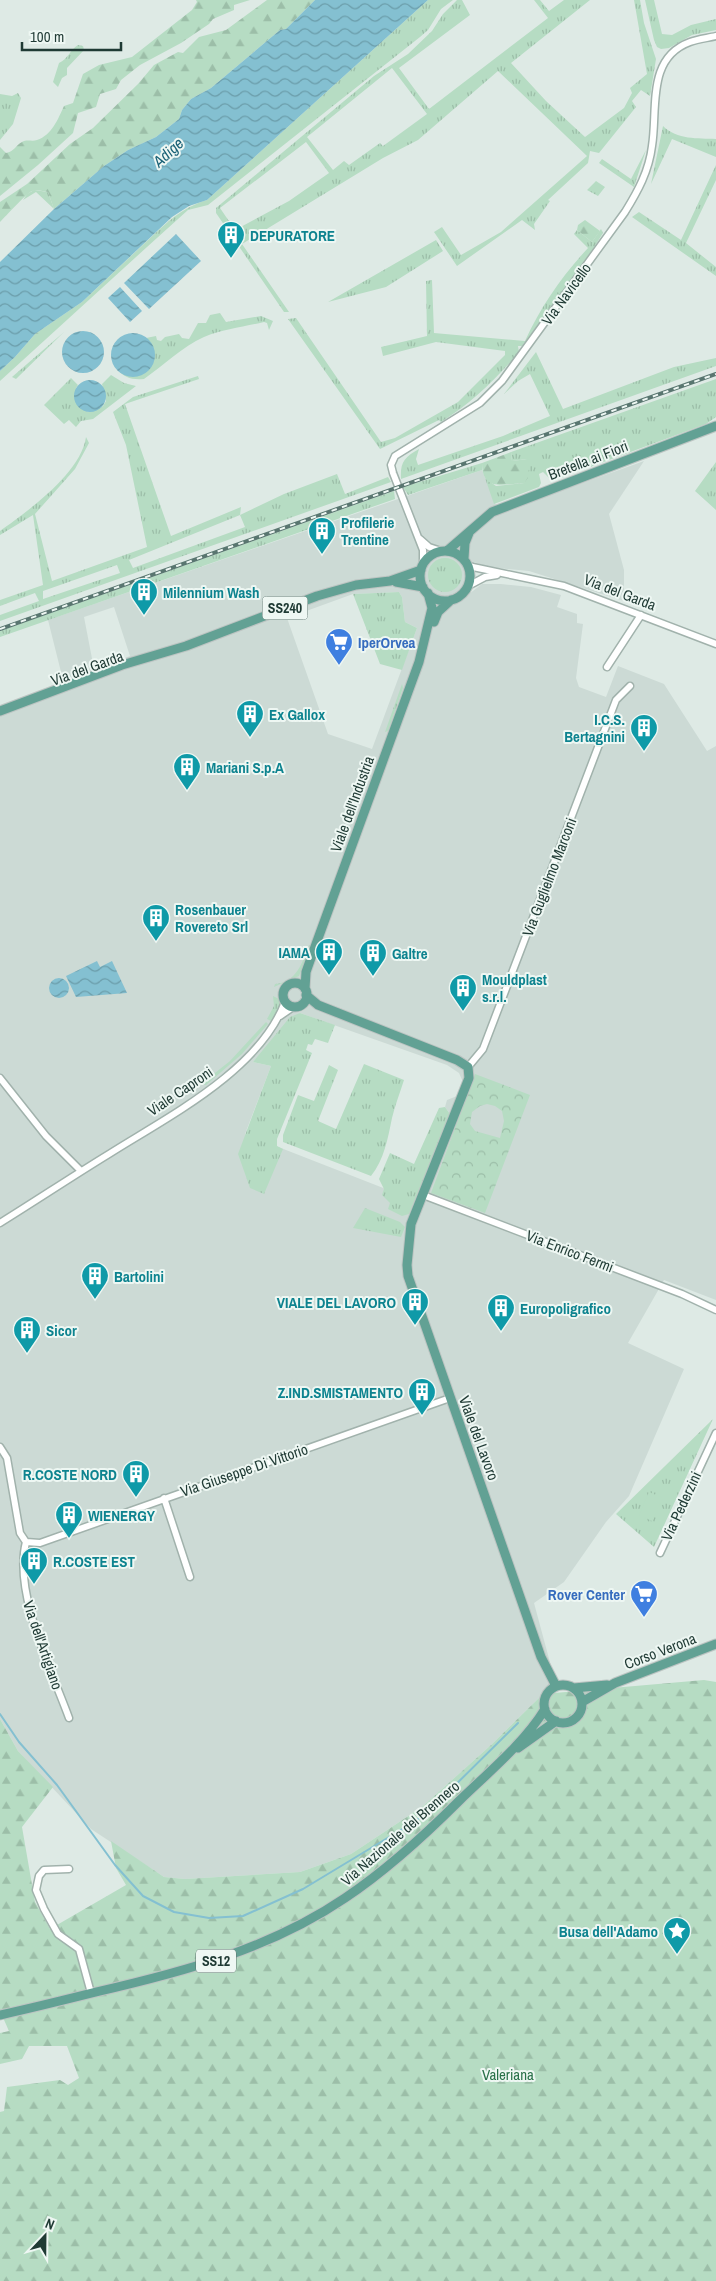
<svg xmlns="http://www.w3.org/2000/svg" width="716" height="2281" font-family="'Archivo Narrow',sans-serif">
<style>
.built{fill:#ccdad5;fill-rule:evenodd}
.grass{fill:url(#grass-tufts);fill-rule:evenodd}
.forest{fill:url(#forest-firs)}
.park{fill:url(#park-crowns);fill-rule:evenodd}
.pitch{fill:#b6dcc3}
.water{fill:url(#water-waves)}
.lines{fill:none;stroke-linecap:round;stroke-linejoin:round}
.stream{stroke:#84c0d1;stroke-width:2}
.minor-casing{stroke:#a1b2ac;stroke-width:9}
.major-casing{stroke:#bcc4c2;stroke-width:11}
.minor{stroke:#fff;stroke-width:6}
.major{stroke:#62a194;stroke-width:9}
.rail-casing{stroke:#597670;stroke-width:4}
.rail{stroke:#eef7f3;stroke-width:2;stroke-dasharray:5.5;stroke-linecap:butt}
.labels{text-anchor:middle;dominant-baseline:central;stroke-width:4;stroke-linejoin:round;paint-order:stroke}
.shield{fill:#eef7f3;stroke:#5d736d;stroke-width:1}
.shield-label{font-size:14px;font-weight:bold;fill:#1f3a34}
.culture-label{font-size:15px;font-weight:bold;fill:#0d838f;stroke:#eef7f3;text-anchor:start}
.street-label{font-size:15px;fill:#1f3a34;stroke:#eef7f3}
.shop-label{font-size:15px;font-weight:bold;fill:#366cbe;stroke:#eef7f3;text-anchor:start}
.park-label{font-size:15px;fill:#297149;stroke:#eef7f3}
.water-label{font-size:16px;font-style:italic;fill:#196176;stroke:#eef7f3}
</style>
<defs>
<pattern id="grass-tufts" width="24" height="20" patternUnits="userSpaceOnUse" patternTransform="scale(1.25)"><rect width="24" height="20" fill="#b6dcc3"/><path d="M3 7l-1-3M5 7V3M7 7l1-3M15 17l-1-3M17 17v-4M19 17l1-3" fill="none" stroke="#9cbea8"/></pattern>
<pattern id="forest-firs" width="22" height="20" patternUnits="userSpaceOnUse" patternTransform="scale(1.25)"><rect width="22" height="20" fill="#b6dcc3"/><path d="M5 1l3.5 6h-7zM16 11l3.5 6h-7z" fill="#9cbea8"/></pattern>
<pattern id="park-crowns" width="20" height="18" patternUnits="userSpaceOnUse" patternTransform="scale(1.25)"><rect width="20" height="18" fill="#b6dcc3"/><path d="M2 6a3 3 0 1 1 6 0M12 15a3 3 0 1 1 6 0" fill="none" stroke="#9cbea8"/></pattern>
<pattern id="water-waves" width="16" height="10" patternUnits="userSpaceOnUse" patternTransform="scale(1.25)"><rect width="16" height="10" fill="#84c0d1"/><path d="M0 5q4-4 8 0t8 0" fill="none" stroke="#6b9daa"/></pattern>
</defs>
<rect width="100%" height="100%" fill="#deeae5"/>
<path class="built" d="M644 461 609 514 624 570V601L529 571 488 567 474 562V574L469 594 482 584H501L531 587 561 595 557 607 577 614V623L583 624 576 678 579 687 606 697 618 666 664 684 707 751 716 746V1300L664 1280 628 1343 684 1369 629 1496 606 1522 564 1582 534 1603 558 1692 543 1694 491 1745 422 1807 351 1854 300 1872 185 1879 164 1877 91 1829 18 1751 0 1719V708L64 684 48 620 482 470 499 513ZM399 592 402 597 405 622 417 628 372 749 328 734 287 618 353 594ZM114 607 130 656 94 669 84 617ZM300 1013 447 1065 459 1073 463 1082 457 1096 447 1100 445 1107 450 1114 414 1200 245 1134 271 1066 253 1062Z"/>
<path class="grass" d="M428 0H453L441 9 428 30 420 37 208 205 188 210 147 247V241C166 223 181 208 207 200Z
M457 0H462L470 15 399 68 429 109 548 18 534 0H540L549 11 564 0H590L511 63 546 101 585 137 624 108 632 93 630 88 647 74 634 0H640L644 23 656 59 650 96 641 90 632 101 636 107 599 153 590 151 588 163 548 200 550 201 534 224 535 230 522 220 457 266 434 232 442 227 461 255 501 232 587 156 498 71 418 140 383 158 242 244 289 312H284L216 213V208L374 76 408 54 432 31 443 14ZM392 68 427 114 383 146 380 143 349 165 344 161 333 170 307 137ZM306 142 329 173 289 201 235 230 220 208Z
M645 0H654L662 34 672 35 691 25 716 19V30L692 35 669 48 661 49 657 47 654 40Z
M78 45 83 46 84 50 67 68V75L62 78 58 87 53 82 59 63C68 59 70 50 78 45Z
M18 93 21 98 13 124 0 140V94L12 96Z
M663 126C677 140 698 138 716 139V157L672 139 651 184Z
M646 150 634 187 599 163 602 159 631 179Z
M716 165V180L686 243 716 267V276L632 217 639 212 681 240Z
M596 181 605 187 598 196 587 190Z
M34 190 48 192 54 209 36 192 23 200 27 194Z
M601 229 603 233 593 249 526 341 522 346H518L519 352 515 357C492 383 470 404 441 422L439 420 380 449 288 319 296 318 381 442 395 438 458 402 505 355V351L436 342 383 356 381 347 427 336 426 281 432 280 434 333 525 341C541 306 562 276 588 248L574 234 577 230 592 242Z
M436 240 443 251 386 287 328 302Z
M220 313 226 322 261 316 273 321 269 330 267 323 264 322C244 327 223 329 204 337 182 347 164 365 144 379 132 380 124 378 116 368L122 373 148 340 146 338 156 336 157 340 161 341 165 337 179 334 182 338 189 339 198 323H206L210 315Z
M64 332 16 379 12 377Z
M536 352 563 409 674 367 716 358V366L401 479C400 463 404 457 419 449L416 459 418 465 503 436 550 416 530 374 518 381 504 394Z
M111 375 124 383 136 386 93 419 81 421 76 427 69 420 64 424 44 405 71 378 78 385 76 388 79 407 88 412 103 406 106 401 102 384Z
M198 376 199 379 125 404 171 536 241 507 240 515 284 494 337 474 345 494 388 477 391 482 0 621V615L39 601 35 593 0 606V600L43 585 33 515 0 535V531C28 511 81 473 86 437L89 443 75 469 35 514 52 581 147 547 126 445 113 412 133 397ZM240 515 245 527 133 568 129 560ZM117 565 120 573 43 599V591Z
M716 379V417L706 424 555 480H551L543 472 539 474 541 483 539 487 494 504 485 478 496 486 524 483 527 475V459L512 461 511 452Z
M716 462V510L695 491Z
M482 463V470L408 495 403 487Z
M394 491 395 499 0 637V631Z
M428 575a17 17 0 1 1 34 0a17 17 0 1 1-34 0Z
M399 592 402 597 405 622 417 628 402 670 380 664 353 594Z
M402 684 403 688 388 731 385 732Z
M309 945 311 946 299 976 274 987 275 984C297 982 302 963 309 945Z
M273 996 279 999 280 1007 271 1021 267 1019 274 1006Z
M300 1013 335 1025 328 1043 315 1039 312 1045 308 1044 306 1050 312 1053 277 1139V1146L283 1149 264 1194 250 1188 238 1154 271 1066 253 1062 290 1017Z
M266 1022 268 1024 242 1054 206 1085 201 1084 230 1061Z
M364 1064 404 1080C400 1093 395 1105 392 1118 388 1138 384 1160 371 1176L283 1142V1135L298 1095 314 1101 329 1065 338 1070 318 1121 336 1129Z
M445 1107 450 1114 409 1214 402 1216 388 1209 390 1203 382 1195 384 1189 379 1179 390 1153 414 1164 439 1108Z
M365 1208 400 1222 405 1227 401 1237 353 1228Z
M713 1419 654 1547 616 1514Z"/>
<path class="forest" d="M196 0H250L234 5V10L213 19 209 24 181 43 140 65 121 80 116 89 100 94 96 107 78 113 73 133 38 165 0 196V147L6 153C14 152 16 145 22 142 27 139 32 142 37 140 52 135 58 119 64 106L73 103 83 74 99 65 132 57 192 10 197 2Z
M267 0H315L286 29 280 30 211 88 191 99 182 110 179 119 156 137 128 150 104 166 54 209 48 192C43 191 37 189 32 191 27 193 6 216 0 222V202L27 184 70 144 93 128 138 84 154 65 178 52 183 53 199 37 226 30Z
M585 220 600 231 592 242 577 230 578 225Z
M147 241V247L0 381V371L15 357 35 334 82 302Z
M511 452 512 461 527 459 531 464 527 475 528 478 524 483C503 484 482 492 482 463Z
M704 1680 716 1682V2281H0V2112L4 2111 7 2087 60 2080 68 2085 79 2078 67 2046H29L22 2059 0 2064V2033L9 2031 0 2011V1719L18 1751 53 1787 22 1827 35 1902 50 1929 126 1885 116 1868 111 1841 164 1877 185 1879 300 1872 351 1854 422 1807 491 1745 543 1694Z"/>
<path class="park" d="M475 1074 530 1095 485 1213 431 1193ZM487 1104 495 1106 502 1111 504 1121 500 1138 475 1131 470 1124 472 1112 480 1106Z"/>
<path class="pitch" d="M649 1492 663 1498 652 1521 639 1515Z"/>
<path class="water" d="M315 0H428L207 200 189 206 172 217 82 302 35 334 15 357 0 371V262L54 209 104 166 128 150 156 137 179 119 182 110 191 99 211 88 280 30 286 29Z
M176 234 201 261 149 309 124 283Z
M120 287 142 311 130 322 108 298Z
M62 352a21 21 0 1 1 42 0a21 21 0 1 1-42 0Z
M111 355a22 22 0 1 1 44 0a22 22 0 1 1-44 0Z
M74 396a16 16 0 1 1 32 0a16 16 0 1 1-32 0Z
M97 961 100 967 112 961 127 993 76 997 66 976Z
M49 988a10 10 0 1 1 20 0a10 10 0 1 1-20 0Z"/>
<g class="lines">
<path class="stream" d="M0 1714 19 1742 57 1785 115 1865 143 1896 174 1912 209 1918 243 1916 303 1889 414 1822 431 1809 518 1723"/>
<defs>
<path id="minor" d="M420 539 429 547 441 551
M423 563V550L393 473 391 465 395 456 480 403 502 381 625 212C638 191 649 171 652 146 658 109 646 58 690 42 698 39 708 38 716 36
M468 566 564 586 716 644
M468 586 485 577 497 575
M607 667 641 615
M280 1016 293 1007
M468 1067 483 1049 616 700 630 686
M0 1078 46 1136 81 1171
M423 1195 682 1294 716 1310
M0 1223C37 1200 73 1176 109 1154 169 1116 259 1071 285 1002
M0 1447 7 1458 20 1533 26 1542 40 1543 450 1398
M164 1498 190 1577
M26 1542C13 1592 51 1669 69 1718
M660 1553 716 1433
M69 1869 44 1870 39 1876 36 1890 44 1909 58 1934 79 1949 91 1993"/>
<path id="major" d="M447 551 492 512 716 426
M420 576a25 25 0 1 1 50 0a25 25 0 1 1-50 0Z
M464 558 465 543 469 533
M396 582 423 587
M434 622 438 612 451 600
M0 711 122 665 186 646 317 596 356 585 390 581 421 570
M283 995a12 12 0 1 1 24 0a12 12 0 1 1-24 0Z
M305 989 306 972 316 944 419 662 432 608 428 593
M306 995 318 1005 457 1060 468 1067 469 1078 411 1224 407 1265 408 1276 541 1657 556 1686
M544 1704a19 19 0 1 1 38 0a19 19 0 1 1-38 0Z
M574 1688 607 1685
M582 1702 615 1683 716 1644
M518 1748 556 1721
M0 2015C32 2008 64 2000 96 1992 183 1972 270 1949 345 1898 387 1870 425 1835 460 1800 489 1772 524 1743 545 1709"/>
</defs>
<use href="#minor" class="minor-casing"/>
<use href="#major" class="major-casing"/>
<use href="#minor" class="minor"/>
<use href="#major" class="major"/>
<defs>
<path id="rail" d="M0 629 716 374"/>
</defs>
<use href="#rail" class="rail-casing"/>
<use href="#rail" class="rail"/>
</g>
<defs>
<symbol id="building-pin" viewBox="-11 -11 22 30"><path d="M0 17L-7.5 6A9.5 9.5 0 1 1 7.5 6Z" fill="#0f9aa8" stroke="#eef7f3"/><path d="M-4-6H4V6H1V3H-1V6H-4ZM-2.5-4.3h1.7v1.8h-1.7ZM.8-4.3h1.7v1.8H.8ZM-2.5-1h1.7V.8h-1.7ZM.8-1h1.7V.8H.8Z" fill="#fff"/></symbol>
<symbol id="supermarket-pin" viewBox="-11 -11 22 30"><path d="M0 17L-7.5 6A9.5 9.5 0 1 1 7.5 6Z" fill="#3f7fe0" stroke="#eef7f3"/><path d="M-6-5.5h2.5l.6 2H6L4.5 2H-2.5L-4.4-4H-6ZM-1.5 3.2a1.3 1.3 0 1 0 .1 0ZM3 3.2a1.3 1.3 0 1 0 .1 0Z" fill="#fff"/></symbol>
<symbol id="sight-pin" viewBox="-11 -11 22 30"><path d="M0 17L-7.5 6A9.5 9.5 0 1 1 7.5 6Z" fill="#0f9aa8" stroke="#eef7f3"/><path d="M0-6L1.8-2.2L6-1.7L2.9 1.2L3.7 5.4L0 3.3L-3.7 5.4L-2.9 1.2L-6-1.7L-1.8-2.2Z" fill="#fff"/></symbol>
</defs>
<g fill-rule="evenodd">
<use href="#building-pin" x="215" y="219" width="32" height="43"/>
<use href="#building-pin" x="306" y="515" width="32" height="43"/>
<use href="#building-pin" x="128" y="576" width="32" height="43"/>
<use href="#supermarket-pin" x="323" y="626" width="32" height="43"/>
<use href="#building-pin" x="234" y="698" width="32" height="43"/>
<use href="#building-pin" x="628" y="712" width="32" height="43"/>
<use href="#building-pin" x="171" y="751" width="32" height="43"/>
<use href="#building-pin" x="140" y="902" width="32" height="43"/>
<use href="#building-pin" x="313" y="936" width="32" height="43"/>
<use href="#building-pin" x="357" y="937" width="32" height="43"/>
<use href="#building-pin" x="447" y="972" width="32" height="43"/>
<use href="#building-pin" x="79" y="1260" width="32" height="43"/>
<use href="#building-pin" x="399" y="1286" width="32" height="43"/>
<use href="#building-pin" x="485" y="1292" width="32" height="43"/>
<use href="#building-pin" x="11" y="1314" width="32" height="43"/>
<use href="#building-pin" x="406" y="1376" width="32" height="43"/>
<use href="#building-pin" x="120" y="1458" width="32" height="43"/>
<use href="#building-pin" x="53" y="1499" width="32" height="43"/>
<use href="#building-pin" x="18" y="1545" width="32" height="43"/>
<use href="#supermarket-pin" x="628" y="1578" width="32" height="43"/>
<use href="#sight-pin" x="661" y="1915" width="32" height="43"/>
</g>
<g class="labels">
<g class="shield">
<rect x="262.5" y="596.5" width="45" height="23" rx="4"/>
<rect x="196" y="1949.5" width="40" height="23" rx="4"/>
</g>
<g class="shield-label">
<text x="285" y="608">SS240</text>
<text x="216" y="1961">SS12</text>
</g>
<g class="culture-label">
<text x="250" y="235">DEPURATORE</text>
<text x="341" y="522">Profilerie<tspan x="341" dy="17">Trentine</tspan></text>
<text x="163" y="592">Milennium Wash</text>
<text x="269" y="714">Ex Gallox</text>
<text x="625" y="719" text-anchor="end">I.C.S.<tspan x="625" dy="17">Bertagnini</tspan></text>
<text x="206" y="767">Mariani S.p.A</text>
<text x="175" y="909">Rosenbauer<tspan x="175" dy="17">Rovereto Srl</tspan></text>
<text x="310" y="952" text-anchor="end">IAMA</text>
<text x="392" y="953">Galtre</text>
<text x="482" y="979">Mouldplast<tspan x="482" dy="17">s.r.l.</tspan></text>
<text x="114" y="1276">Bartolini</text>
<text x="396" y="1302" text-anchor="end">VIALE DEL LAVORO</text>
<text x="520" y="1308">Europoligrafico</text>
<text x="46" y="1330">Sicor</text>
<text x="403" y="1392" text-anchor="end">Z.IND.SMISTAMENTO</text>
<text x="117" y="1474" text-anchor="end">R.COSTE NORD</text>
<text x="88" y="1515">WIENERGY</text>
<text x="53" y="1561">R.COSTE EST</text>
<text x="658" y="1931" text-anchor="end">Busa dell'Adamo</text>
</g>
<g class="street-label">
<text transform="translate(566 294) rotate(-54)">Via Navicello</text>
<text transform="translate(588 460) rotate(-21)">Bretella ai Fiori</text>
<text transform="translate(620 592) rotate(21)">Via del Garda</text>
<text transform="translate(87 668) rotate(-20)">Via del Garda</text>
<text transform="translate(352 804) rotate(-70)">Viale dell'Industria</text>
<text transform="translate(549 877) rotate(-69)">Via Guglielmo Marconi</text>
<text transform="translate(180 1091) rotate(-34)">Viale Caproni</text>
<text transform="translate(570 1251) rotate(21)">Via Enrico Fermi</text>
<text transform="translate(479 1438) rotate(70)">Viale del Lavoro</text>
<text transform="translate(244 1470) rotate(-19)">Via Giuseppe Di Vittorio</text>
<text transform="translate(681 1506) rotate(-65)">Via Pederzini</text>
<text transform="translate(43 1645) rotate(71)">Via dell'Artigiano</text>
<text transform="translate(660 1651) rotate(-21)">Corso Verona</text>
<text transform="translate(400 1833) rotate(-41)">Via Nazionale del Brennero</text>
</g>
<g class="shop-label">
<text x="358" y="642">IperOrvea</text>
<text x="625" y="1594" text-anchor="end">Rover Center</text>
</g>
<g class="park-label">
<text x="508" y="2074">Valeriana</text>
</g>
<g class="water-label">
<text transform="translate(168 152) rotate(-42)">Adige</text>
</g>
</g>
<g transform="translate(45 2236) rotate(22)" stroke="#eef7f3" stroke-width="4" paint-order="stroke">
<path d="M0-4L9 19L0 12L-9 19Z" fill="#1f3a34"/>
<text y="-8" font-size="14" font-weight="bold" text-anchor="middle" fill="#1f3a34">N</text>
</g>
<path d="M22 42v8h99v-8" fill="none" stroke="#1f3a34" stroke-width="2.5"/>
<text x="30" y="42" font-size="15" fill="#1f3a34" stroke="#eef7f3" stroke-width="4" paint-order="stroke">100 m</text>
</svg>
